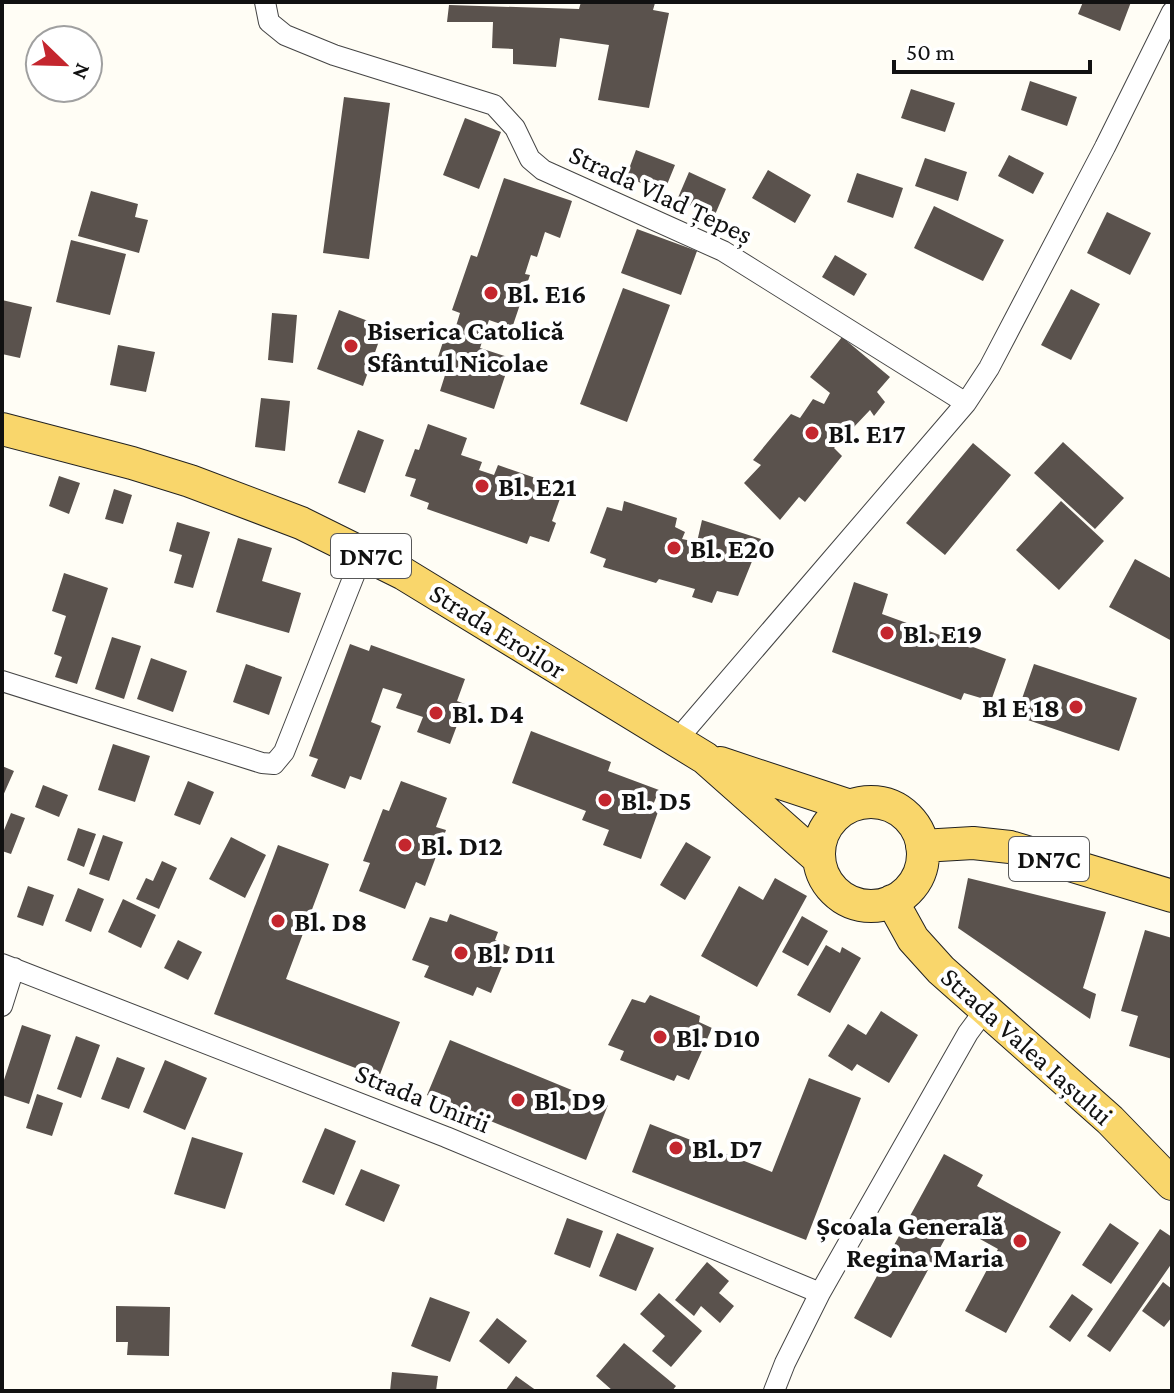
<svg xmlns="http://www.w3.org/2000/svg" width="1174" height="1393" font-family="'Crimson Pro',serif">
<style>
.building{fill:#5a524d}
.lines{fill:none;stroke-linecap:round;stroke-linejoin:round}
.minor-casing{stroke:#444;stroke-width:22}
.primary-casing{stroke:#222;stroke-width:34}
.minor{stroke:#fff;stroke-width:20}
.primary{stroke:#f9d66b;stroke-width:32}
.poi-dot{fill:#c4262e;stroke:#fff;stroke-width:3}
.labels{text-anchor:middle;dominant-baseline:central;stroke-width:8;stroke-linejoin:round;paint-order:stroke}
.shield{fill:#fff;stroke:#585858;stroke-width:2}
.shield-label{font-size:26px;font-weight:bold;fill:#111}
.street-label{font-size:28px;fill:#111;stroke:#fff}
.poi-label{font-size:28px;font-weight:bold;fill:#111;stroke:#fff;text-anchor:start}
</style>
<rect width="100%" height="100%" fill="#fffdf5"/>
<path class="building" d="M581 2H648L655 3 653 10 669 13 649 108 598 100 609 45 560 38 556 67 513 64V49L492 48 493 22H447L449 5 579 9Z
M1083 2H1131L1120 31 1078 14Z
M1030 81 1077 97 1067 126 1021 110Z
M911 89 955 103 945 132 901 118Z
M344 97 390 103 369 259 323 253Z
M465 118 501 132 479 189 443 175Z
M636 150 675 165 664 192 626 177Z
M1009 155 1044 173 1033 194 998 176Z
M925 158 967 172 958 201 915 186Z
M768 170 811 195 795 223 752 198Z
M689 172 726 189 714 217 677 200Z
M857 173 903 188 893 218 847 202Z
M504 178 572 201 560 238 545 232 537 257 531 255 525 274 530 275 512 328 489 320 480 348 511 358 494 409 440 391 446 372 434 369 446 333 453 336 460 313 452 310 471 255 477 257Z
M91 191 138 204 135 217 148 220 139 253 78 236Z
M934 206 1004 240 983 281 914 248Z
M1107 212 1151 233 1130 275 1087 253Z
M637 229 697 251 681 295 621 273Z
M71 240 126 254 110 315 56 302Z
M835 255 867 274 854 296 822 277Z
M623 288 670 305 627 422 580 404Z
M1071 289 1100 304 1071 360 1041 345Z
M2 300 32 307 20 358 2 354Z
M339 310 384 327 363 386 317 369Z
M272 313 297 315 293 363 268 360Z
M842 337 890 377 877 392 885 402 874 416 870 410 834 448 842 456 805 502 799 497 780 520 744 483 761 465 753 460 791 414 800 418 813 399 824 404 830 393 810 377Z
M118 345 155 352 146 392 110 385Z
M261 398 290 401 285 451 255 447Z
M428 424 467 438 461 455 482 462 479 470 494 475 498 465 550 483 549 488 562 493 552 521 556 523 549 542 530 536 527 544 427 509 429 503 410 496 416 479 405 476 415 449 419 450Z
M358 430 384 440 365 493 338 483Z
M1063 442 1124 498 1095 529 1034 473Z
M973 443 1011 475 945 555 906 523Z
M59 476 80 483 69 514 49 506Z
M114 489 132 495 123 524 105 519Z
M624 501 677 518 675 527 685 532 682 539 697 542 702 520 761 539 738 596 717 591 712 603 692 597 695 589 659 579 656 583 603 567 606 559 590 553 607 507 622 511Z
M1061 501 1104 541 1059 590 1016 550Z
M177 522 210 532 193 588 174 583 182 555 169 551Z
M238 538 272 548 262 581 301 593 289 633 216 612Z
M1135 559 1172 579V641L1109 607Z
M64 573 108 588 77 684 55 677 62 657 54 654 66 616 52 611Z
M854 582 888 594 882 614 1006 659 991 701 964 693 961 700 832 652Z
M112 637 141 646 124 699 95 689Z
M350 644 369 651 371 645 465 679 457 701 465 704 450 744 417 732 423 717 396 708 402 694 383 688 371 722 381 726 361 780 350 776 345 789 311 776 318 759 309 756Z
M151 658 187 671 173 712 137 699Z
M246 664 282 677 269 715 233 702Z
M1034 664 1137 698 1119 751 1016 716Z
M531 731 611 762 608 771 659 790 651 810 658 812 641 859 603 845 609 830 582 820 586 811 512 783Z
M113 744 150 756 135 802 98 790Z
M2 766 14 771 2 798Z
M188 781 214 792 200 825 174 815Z
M401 781 447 798 436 827 446 830 425 886 416 882 405 909 359 891 370 863 363 861 383 809 389 811Z
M43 785 68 795 59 817 35 807Z
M11 813 25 818 11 854 2 851V835Z
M78 828 96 834 84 867 67 860Z
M103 835 123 842 109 881 89 874Z
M231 837 266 855 245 898 209 879Z
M686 842 711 857 685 900 660 885Z
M278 845 329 864 286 979 400 1022 379 1077 214 1014Z
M162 861 177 868 159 909 136 899 146 878 153 881Z
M775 878 807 896 757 987 701 956 739 886 763 900Z
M968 878 1106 912 1083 988 1096 994 1090 1019 958 928Z
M28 886 54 895 43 926 17 917Z
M78 888 104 899 91 932 65 921Z
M123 899 156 915 141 948 108 932Z
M450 914 498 932 495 940 510 947 491 993 477 987 473 996 424 977 429 966 412 960 430 917 447 922Z
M802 916 828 931 808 966 782 952Z
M1145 930 1172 938V1059L1129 1046 1138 1016 1121 1011Z
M178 940 202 952 188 980 164 968Z
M826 945 840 953 842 947 861 958 830 1013 797 995Z
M650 995 700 1016 699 1022 712 1028 689 1080 677 1075 674 1081 620 1060 624 1051 608 1045 632 999 645 1003Z
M881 1011 918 1035 889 1083 857 1064 852 1071 828 1056 848 1024 866 1035Z
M22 1025 51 1035 29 1104 2 1095V1086Z
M76 1036 100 1045 81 1098 57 1089Z
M450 1040 608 1105 586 1160 427 1095Z
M117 1057 145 1068 129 1109 101 1099Z
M165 1060 207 1078 185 1130 143 1112Z
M809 1078 861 1098 806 1240 632 1172 650 1124 772 1172Z
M37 1094 63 1103 52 1136 26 1128Z
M325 1128 356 1141 334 1195 302 1182Z
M192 1137 243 1153 225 1209 174 1194Z
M944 1154 983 1175 977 1186 1061 1232 1006 1333 965 1311 998 1249 953 1224 891 1338 854 1318Z
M361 1169 400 1185 384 1222 345 1205Z
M567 1218 603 1231 590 1268 554 1254Z
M1110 1223 1139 1243 1111 1284 1082 1265Z
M1160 1229 1172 1237V1263L1110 1352 1087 1336Z
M617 1233 654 1248 636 1291 599 1276Z
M707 1262 729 1281 719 1293 734 1306 720 1323 701 1306 694 1316 675 1300Z
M1163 1282 1172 1289V1317L1164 1327 1142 1311Z
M659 1293 702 1331 671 1367 652 1351 665 1336 640 1314Z
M1072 1294 1093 1309 1070 1342 1049 1327Z
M430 1297 470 1312 450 1362 411 1346Z
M116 1306 170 1307 169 1356 127 1355 128 1342H116Z
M497 1318 527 1341 509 1364 479 1341Z
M624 1343 676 1386 672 1391H613L596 1376Z
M392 1372 438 1376 436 1391H390Z
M516 1376 537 1391H505Z"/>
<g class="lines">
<defs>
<path id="minor" d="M265 2 269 22 285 35 334 55 494 105 515 128 530 159 543 170 723 251 966 403
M2 681 262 763 274 764 284 752 363 553
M676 741 966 403 989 368 1105 147 1172 12
M2 964 446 1137 820 1293
M2 1006 14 968
M774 1391 785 1363 820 1293 968 1033 985 1010"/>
<path id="primary" d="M2 429 132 463 190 481 301 523 404 574 705 758 819 859
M720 763 850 806
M819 854a52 52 0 1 1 104 0a52 52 0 1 1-104 0Z
M922 846 973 843 1010 847 1172 896
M892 901 913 939 941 970 1110 1120 1172 1184"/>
</defs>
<use href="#minor" class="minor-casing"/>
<use href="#primary" class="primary-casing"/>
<use href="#minor" class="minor"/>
<use href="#primary" class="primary"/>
</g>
<g class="poi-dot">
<circle cx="491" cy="293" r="8"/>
<circle cx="351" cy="346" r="8"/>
<circle cx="812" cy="433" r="8"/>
<circle cx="482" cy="486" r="8"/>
<circle cx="674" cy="548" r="8"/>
<circle cx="887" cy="633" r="8"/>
<circle cx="1076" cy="707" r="8"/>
<circle cx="436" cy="713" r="8"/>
<circle cx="605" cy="800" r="8"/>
<circle cx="405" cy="845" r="8"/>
<circle cx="278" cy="921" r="8"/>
<circle cx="461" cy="953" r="8"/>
<circle cx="660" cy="1037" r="8"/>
<circle cx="518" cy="1100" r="8"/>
<circle cx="676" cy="1148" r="8"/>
<circle cx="1020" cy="1241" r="8"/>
</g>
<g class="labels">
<g class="shield">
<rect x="331" y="534" width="80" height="44" rx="6"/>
<rect x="1009" y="837" width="80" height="44" rx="6"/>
</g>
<g class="shield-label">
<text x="371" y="556">DN7C</text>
<text x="1049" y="859">DN7C</text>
</g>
<g class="street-label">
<text transform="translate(661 194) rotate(25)">Strada Vlad Țepeș</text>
<text transform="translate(498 631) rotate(32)">Strada Eroilor</text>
<text transform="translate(1027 1046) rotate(42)">Strada Valea Iașului</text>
<text transform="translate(423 1098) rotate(22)">Strada Unirii</text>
</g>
<g class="poi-label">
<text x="507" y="293">Bl. E16</text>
<text x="367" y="330">Biserica Catolică<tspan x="367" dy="32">Sfântul Nicolae</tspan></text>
<text x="828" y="433">Bl. E17</text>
<text x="498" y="486">Bl. E21</text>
<text x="690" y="548">Bl. E20</text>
<text x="903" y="633">Bl. E19</text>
<text x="1060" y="707" text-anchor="end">Bl E 18</text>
<text x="452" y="713">Bl. D4</text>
<text x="621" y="800">Bl. D5</text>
<text x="421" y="845">Bl. D12</text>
<text x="294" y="921">Bl. D8</text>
<text x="477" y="953">Bl. D11</text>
<text x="676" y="1037">Bl. D10</text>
<text x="534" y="1100">Bl. D9</text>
<text x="692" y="1148">Bl. D7</text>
<text x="1004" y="1225" text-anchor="end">Școala Generală<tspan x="1004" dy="32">Regina Maria</tspan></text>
</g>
</g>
<rect width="1174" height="1393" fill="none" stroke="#111111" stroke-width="8"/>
<g transform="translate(64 64) rotate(113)"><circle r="38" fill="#ffffff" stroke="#a0a0a0" stroke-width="2"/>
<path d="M0-6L14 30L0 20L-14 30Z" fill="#c4262e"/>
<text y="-12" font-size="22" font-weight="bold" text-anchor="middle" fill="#111111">N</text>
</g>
<path d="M894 60v12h196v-12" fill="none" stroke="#111111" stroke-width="4"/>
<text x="906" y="60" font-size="24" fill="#111111" stroke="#ffffff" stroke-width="6" paint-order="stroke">50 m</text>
</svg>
